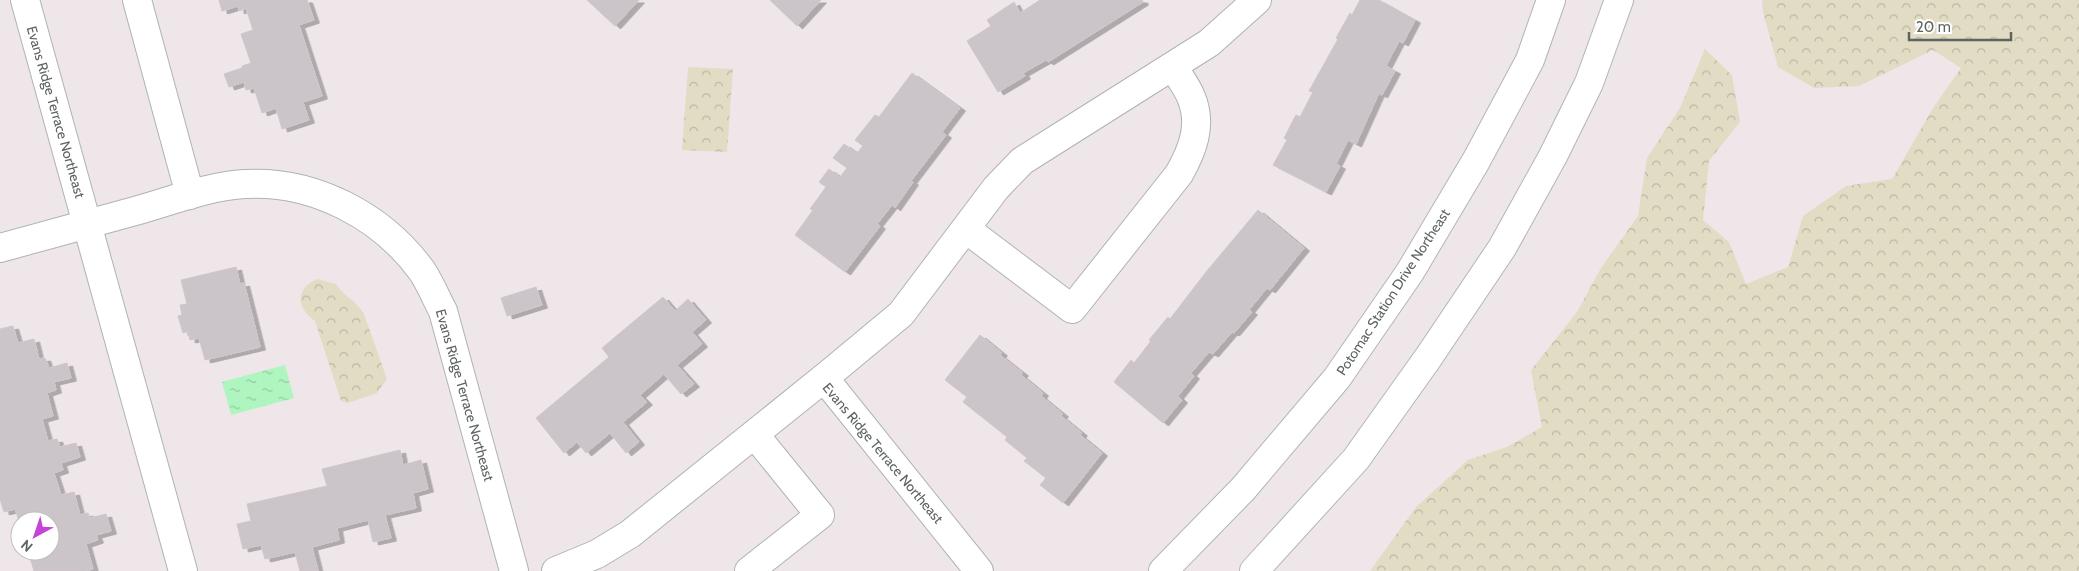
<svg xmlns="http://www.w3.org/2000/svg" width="2079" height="571" font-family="Cabin,sans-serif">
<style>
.forest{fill:url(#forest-crowns)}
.water{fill:url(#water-ripples)}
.building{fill:#cbc4c8;stroke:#d2c5cc;filter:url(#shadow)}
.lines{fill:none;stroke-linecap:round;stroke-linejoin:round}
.street-casing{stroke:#aeb4b1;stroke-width:30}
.secondary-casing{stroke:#b0b7b3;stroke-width:30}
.street{stroke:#fff;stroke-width:28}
.secondary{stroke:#fff;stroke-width:28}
.labels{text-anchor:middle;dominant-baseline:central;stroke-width:4.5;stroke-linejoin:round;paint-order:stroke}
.street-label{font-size:14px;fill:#5d6460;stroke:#fff}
</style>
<defs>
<pattern id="forest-crowns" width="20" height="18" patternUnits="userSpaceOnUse" patternTransform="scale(1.25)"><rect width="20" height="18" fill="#e3dcc5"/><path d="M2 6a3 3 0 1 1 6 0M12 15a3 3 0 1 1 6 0" fill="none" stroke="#bbb6a3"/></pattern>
<pattern id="water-ripples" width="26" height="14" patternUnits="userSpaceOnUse" patternTransform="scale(1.25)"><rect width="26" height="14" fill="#aef5bf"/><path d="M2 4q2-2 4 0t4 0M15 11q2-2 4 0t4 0" fill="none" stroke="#91ca9f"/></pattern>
<filter id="shadow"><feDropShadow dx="5.5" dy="3" stdDeviation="0" flood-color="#0004"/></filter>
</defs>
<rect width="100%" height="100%" fill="#eee6e9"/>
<path class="forest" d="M1762 0H2079V571H1370L1416 507 1468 460 1507 447 1542 427 1531 370 1577 312 1601 268 1638 216 1647 158 1680 108 1705 49 1732 75 1740 122 1709 161 1703 220 1729 242 1746 284 1788 267 1803 216 1846 186 1892 179 1933 108 1961 68 1933 50 1859 86 1814 88 1778 67 1763 12Z
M688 67 733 69 727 152 682 150Z
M317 279 336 284C344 297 355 299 364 314L387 379 377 393 348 403 341 401 315 321C296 308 295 289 317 279Z"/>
<path class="water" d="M285 365 294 398 231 415 222 382Z"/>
<path class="building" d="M219 0H307L314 20 299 25 322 96 303 102 309 120 282 129 276 108 262 113 254 88 246 90 244 82 229 87 224 74 242 68V66L251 63 241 34 253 30 246 8 239 11 238 6 222 11Z
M587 0H639L615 26Z
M770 0H821L797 26Z
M1040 0H1142L1143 2 1048 62 1046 60 1023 73 1025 76 998 92 967 41 991 26 987 20 1014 2 1020 13Z
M1360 0H1379L1415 20 1403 43 1399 41 1386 66 1395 71 1382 95 1379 93 1356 144 1348 140 1336 164 1340 166 1326 192 1273 165 1287 140 1284 138 1296 115 1300 117 1313 92 1309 91 1338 39 1336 38 1350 13 1352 15Z
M912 73 960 108 942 132 946 135 911 181 913 182 895 208 892 205 877 224 880 226 845 272 795 235 813 210 810 209 826 187 819 182 829 169 840 177 847 168 833 158 844 144 857 153 863 146 855 140 875 115 879 117Z
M1258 210 1304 248 1270 290 1267 288 1249 310 1252 312 1234 333 1232 332 1213 354 1209 352 1191 373 1194 376 1178 396 1182 400 1163 423 1114 382 1131 360 1134 363 1151 341 1149 340 1168 317 1170 319 1206 272Z
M236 267 240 284 244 283 260 347 205 360 199 338 190 340 188 331 183 333 178 316 182 315 180 305 187 304 181 280Z
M536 287 542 305 507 316 501 298Z
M663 297 675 311 688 299 706 320 692 332 702 344 677 365 694 384 681 394 664 374 640 395 647 402 623 422 639 442 626 453 610 433 586 453 577 442 564 453 536 418 609 357 602 348Z
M13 326 18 343 34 339 39 359 45 358 49 368 67 363 71 378 54 382 56 390 47 393 53 416 42 419 48 441 57 439 60 447 76 443 80 457 61 463 63 470 54 473 61 495 74 492 80 515 88 513 90 518 106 514 111 531 96 535 98 540 86 544 93 569 85 571H34L28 551H50V521H20V524L15 509 4 512 0 499V329Z
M980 335 1002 353 1000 355 1023 373 1021 375 1043 393 1041 396 1063 414 1061 416 1082 433 1080 435 1102 453 1063 503 1040 485 1046 478 1024 461 1027 458 1005 440 1007 437 963 402 967 397 945 380Z
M400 450 403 465 421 460 428 489 413 493 416 508 385 515 391 538 373 542 368 520 337 528 339 540 312 547 318 571H300L295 552 265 559 261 545 243 549 237 524 251 521 247 504 327 486 322 469Z"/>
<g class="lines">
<defs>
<path id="street" d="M25 0 183 571
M137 0 190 195
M966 229 1072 309 1179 174C1192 151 1203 125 1191 97 1187 87 1179 77 1174 67
M0 248C45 236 90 223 135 211 171 201 208 186 245 184 314 180 382 216 422 271 430 283 436 298 443 311L514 571
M824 378 901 314 996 188 1022 161 1209 43 1257 0
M556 571 597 554 630 534 824 378 979 571
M749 571 820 515 755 435"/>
<path id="secondary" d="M1163 571 1243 489 1337 378 1410 272 1476 161 1530 60 1551 0
M1254 571 1356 459 1428 358 1502 248 1553 156 1589 83 1619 0"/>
</defs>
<use href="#street" class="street-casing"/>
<use href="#secondary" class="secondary-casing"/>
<use href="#street" class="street"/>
<use href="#secondary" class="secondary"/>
</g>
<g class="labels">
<g class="street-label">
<text transform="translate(56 112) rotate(74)">Evans Ridge Terrace Northeast</text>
<text transform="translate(1393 292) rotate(-57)">Potomac Station Drive Northeast</text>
<text transform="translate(465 395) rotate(74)">Evans Ridge Terrace Northeast</text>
<text transform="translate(883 453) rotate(50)">Evans Ridge Terrace Northeast</text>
</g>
</g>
<g transform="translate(35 536) rotate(220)"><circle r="24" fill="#ffffff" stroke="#bec1bf"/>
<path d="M0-4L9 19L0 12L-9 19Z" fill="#c344d6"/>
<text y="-8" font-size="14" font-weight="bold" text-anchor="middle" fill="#5d6460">N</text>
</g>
<path d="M1909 32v8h102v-8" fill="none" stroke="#5d6460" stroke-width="2.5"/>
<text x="1916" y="32" font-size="15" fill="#5d6460" stroke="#ffffff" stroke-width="4" paint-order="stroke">20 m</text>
</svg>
